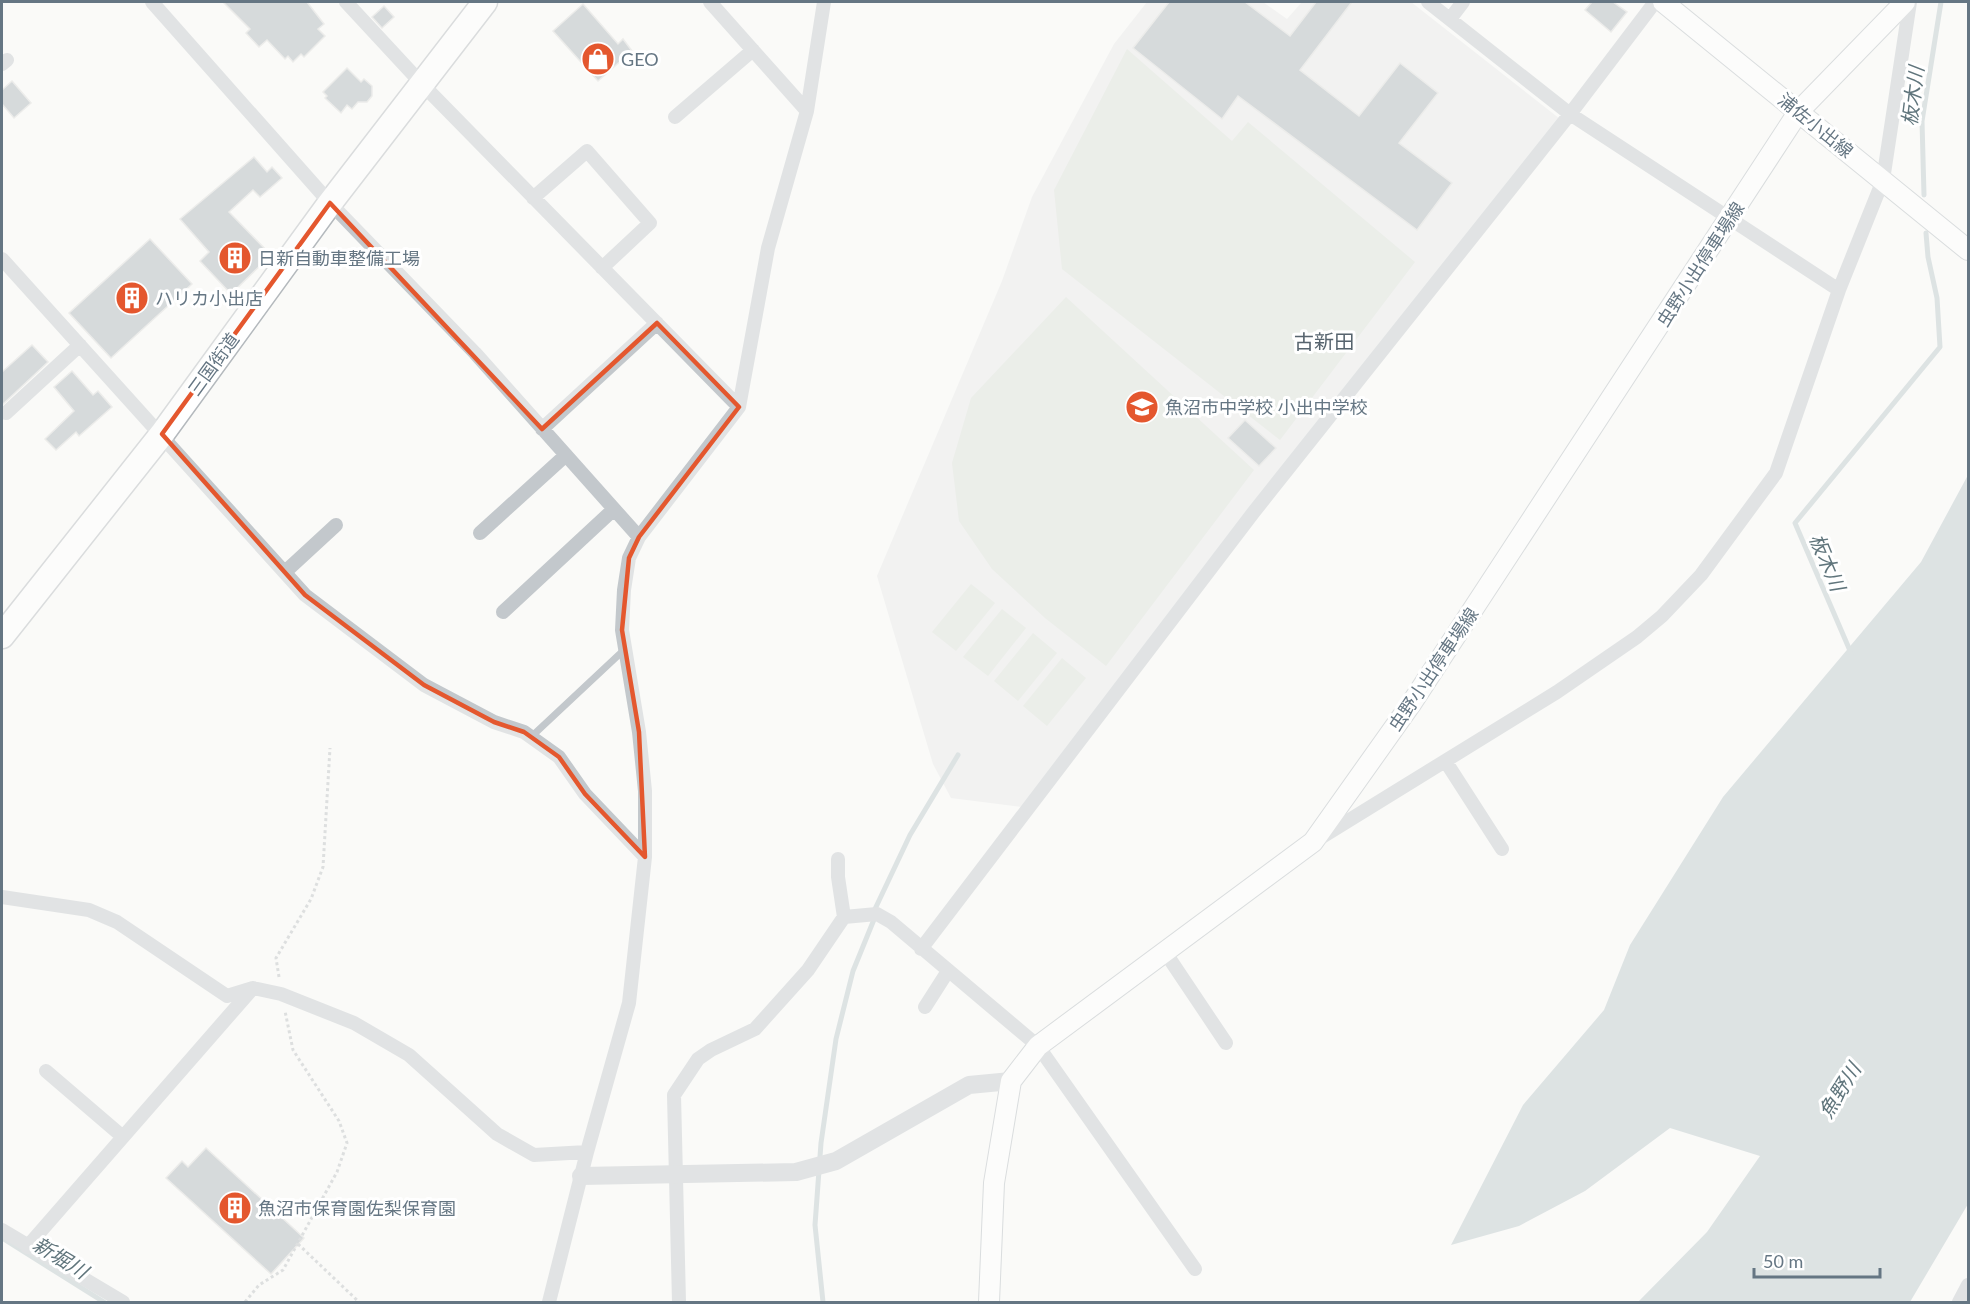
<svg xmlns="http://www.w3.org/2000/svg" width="1970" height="1304" font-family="Lato,'Noto Sans JP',sans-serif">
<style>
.built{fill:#e8e9e9}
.green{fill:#dadfd7}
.water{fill:#bbc7cb}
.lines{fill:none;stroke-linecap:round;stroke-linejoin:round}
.stream{stroke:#bbc7cb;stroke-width:5}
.building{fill:#aab3b9;stroke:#dcdcda;stroke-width:1.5}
.secondary-casing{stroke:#b3babf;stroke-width:22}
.trunk-casing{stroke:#b4b9bd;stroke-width:27}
.path{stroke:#bbbfc2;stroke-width:3;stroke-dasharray:3 3;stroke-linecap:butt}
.service{stroke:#c3c8cc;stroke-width:7}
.minor{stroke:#c3c8cc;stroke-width:14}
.tertiary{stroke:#c3c8cc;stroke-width:18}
.secondary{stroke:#fff;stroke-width:20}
.trunk{stroke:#fff;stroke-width:24}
.marked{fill:none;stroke:#e4572e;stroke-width:4.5;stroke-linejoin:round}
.labels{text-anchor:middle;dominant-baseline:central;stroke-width:6;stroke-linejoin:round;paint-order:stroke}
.poi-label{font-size:18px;fill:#657683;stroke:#fff;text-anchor:start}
.street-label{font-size:18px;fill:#657683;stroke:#fff}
.water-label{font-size:20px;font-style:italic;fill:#60757c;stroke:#fff}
.neighbourhood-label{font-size:20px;fill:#57646e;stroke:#fff}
</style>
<rect width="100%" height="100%" fill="#fafaf8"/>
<path class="built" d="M1147 2H1263L1287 19 1302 2H1411L1560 119 1031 808 951 798 933 764 877 576 1002 281 1032 197 1114 44Z"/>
<path class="green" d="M1127 49 1232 141 1248 122 1415 262 1280 440 1062 269 1054 190Z
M1066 297 1254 470 1106 666 1045 618 992 569 959 521 952 463 971 398Z
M971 584 995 603 956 651 932 632Z
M1002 609 1026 628 988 676 963 657Z
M1033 633 1057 653 1018 701 994 681Z
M1062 658 1086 678 1047 726 1023 706Z"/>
<path class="water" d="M1968 475V1204L1910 1302H1638L1707 1232 1760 1156 1670 1128 1585 1191 1519 1226 1451 1245 1523 1105 1604 1010 1630 945 1723 797 1921 562Z"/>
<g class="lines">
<path class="stream" d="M1924 195 1922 121 1941 2
M1851 653 1795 523 1940 347 1937 298 1928 257 1926 233
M2 1238 104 1302
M823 1302 815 1225 821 1143 836 1039 853 971 875 917V909L910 835 958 755"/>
</g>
<path class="building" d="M223 2H307L324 24 318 29 325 36 304 57 301 54 293 62 288 56 285 59 267 40 259 47 246 33 250 29Z
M1169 2H1245L1290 36 1316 2H1352L1300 70 1359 116 1400 63 1438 93 1399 143 1452 183 1417 230 1238 96 1222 119 1133 48Z
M1592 2H1613L1627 12 1611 32 1585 10Z
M583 4 618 44 623 39 632 51 598 81 553 31Z
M384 6 394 17 382 28 372 17Z
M347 68 361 82 364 79 372 86V96L367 102H358L352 109 347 105 341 113 325 98 327 96 323 92Z
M12 81 31 103 14 118 2 104V90Z
M254 157 267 172 272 167 282 178 260 197 253 190 229 212 271 255 231 294 200 261 209 252 180 219Z
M150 239 192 284 111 358 69 313Z
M32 345 48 362 2 405V372Z
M72 371 93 395 98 391 112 407 79 436 76 432 56 450 45 439 74 411 54 387Z
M1245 420 1276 448 1259 466 1228 438Z
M206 1148 304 1238 271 1274 166 1178 182 1161 188 1167Z"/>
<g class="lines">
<defs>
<path id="secondary" d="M1663 2 1968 250
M989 1302 994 1183 1011 1081 1038 1046 1313 842 1411 704 1799 111 1905 2"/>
<path id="trunk" d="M2 636 162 434 330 203 485 2"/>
</defs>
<use href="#secondary" class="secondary-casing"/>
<use href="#trunk" class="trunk-casing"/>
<path class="path" d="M279 977 276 958 311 899 323 867 330 748
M298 1244 359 1302
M245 1302 259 1285 283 1270 337 1172 347 1143 339 1121 293 1050 285 1011"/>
<path class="service" d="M531 737 625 649"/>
<path class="minor" d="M152 2 330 203 475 353 639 537
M346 2 422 84 739 407
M710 2 807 111
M1428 2 1570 114 1839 290
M1450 19 1463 2
M2 64 7 60
M675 117 753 50
M533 198 587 151 650 223 602 268
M2 259 305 595 424 685 494 722 524 732 559 757 585 794 645 857
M6 413 80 345
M542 429 657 323
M480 533 566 455
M285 572 336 525
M503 612 614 509
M1446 762 1502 849
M1317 840 1557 692 1637 637 1662 616 1701 575 1776 473 1839 290 1883 180 1910 2
M838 859V877L844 917
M2 897 89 910 117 922 227 996 253 988 281 994 354 1023 409 1055 497 1134 534 1155 587 1152
M921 949 1253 513 1570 114 1655 2
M1165 952 1226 1043
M925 1007 948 971
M46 1071 123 1137
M2 1230 123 1302
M27 1247 253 988
M549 1302 587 1152 629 1003 645 857V791L639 732 622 630 624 590 629 558 639 537 739 407 768 248 807 111 824 2
M679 1302 674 1095 698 1059 711 1050 755 1029 808 970 844 917 877 914 891 922 1038 1046 1195 1269
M1959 1302 1968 1285"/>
<path class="tertiary" d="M581 1176 796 1172 836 1161 969 1085 1011 1081"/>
<use href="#secondary" class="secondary"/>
<use href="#trunk" class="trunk"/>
</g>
<path d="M0 0H1970V1304H0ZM330 203 542 429 657 323 739 407 639 537 629 558 622 630 639 732 645 857 585 794 559 757 524 732 494 722 424 685 305 595 162 434Z" fill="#fafaf8" fill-opacity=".55" fill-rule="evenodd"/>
<path class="marked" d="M330 203 542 429 657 323 739 407 639 537 629 558 622 630 639 732 645 857 585 794 559 757 524 732 494 722 424 685 305 595 162 434Z"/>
<defs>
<symbol id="shop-disc" viewBox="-11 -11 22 22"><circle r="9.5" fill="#e4572e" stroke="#fff"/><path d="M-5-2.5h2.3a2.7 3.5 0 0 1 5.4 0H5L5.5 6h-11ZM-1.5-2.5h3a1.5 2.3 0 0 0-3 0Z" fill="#fff"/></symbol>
<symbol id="building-disc" viewBox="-11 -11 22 22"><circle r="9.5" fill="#e4572e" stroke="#fff"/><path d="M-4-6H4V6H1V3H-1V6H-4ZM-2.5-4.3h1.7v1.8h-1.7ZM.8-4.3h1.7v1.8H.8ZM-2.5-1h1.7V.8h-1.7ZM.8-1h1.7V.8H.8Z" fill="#fff"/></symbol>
<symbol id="school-disc" viewBox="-11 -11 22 22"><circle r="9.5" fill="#e4572e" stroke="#fff"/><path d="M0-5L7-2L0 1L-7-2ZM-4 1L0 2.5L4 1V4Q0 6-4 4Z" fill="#fff"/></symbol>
</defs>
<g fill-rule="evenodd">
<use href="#shop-disc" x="579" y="40" width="38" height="38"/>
<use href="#building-disc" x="216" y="239" width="38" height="38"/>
<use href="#building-disc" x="113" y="279" width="38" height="38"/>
<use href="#school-disc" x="1123" y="388" width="38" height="38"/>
<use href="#building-disc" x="216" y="1189" width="38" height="38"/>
</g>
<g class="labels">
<g class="poi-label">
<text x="621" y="59">GEO</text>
<text x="258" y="258">日新自動車整備工場</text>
<text x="155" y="298">ハリカ小出店</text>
<text x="1165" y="407">魚沼市中学校 小出中学校</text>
<text x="258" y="1208">魚沼市保育園佐梨保育園</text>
</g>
<g class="street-label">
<text transform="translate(1816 125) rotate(39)">浦佐小出線</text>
<text transform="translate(1700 264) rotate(-57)">虫野小出停車場線</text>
<text transform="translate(213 364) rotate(-54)">三国街道</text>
<text transform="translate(1433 669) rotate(-56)">虫野小出停車場線</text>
</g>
<g class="water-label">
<text transform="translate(1912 96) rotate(-83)">板木川</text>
<text transform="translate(1828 562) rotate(67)">板木川</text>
<text transform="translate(1839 1090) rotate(-58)">魚野川</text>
<text transform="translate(61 1257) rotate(32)">新堀川</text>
</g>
<g class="neighbourhood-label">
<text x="1324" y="341">古新田</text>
</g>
</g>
<rect width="1970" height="1304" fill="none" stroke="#657683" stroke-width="6"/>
<path d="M1754 1268v9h126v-9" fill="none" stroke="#657683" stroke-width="3"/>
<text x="1763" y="1268" font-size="18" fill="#657683" stroke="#ffffff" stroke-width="4.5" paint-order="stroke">50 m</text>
</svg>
